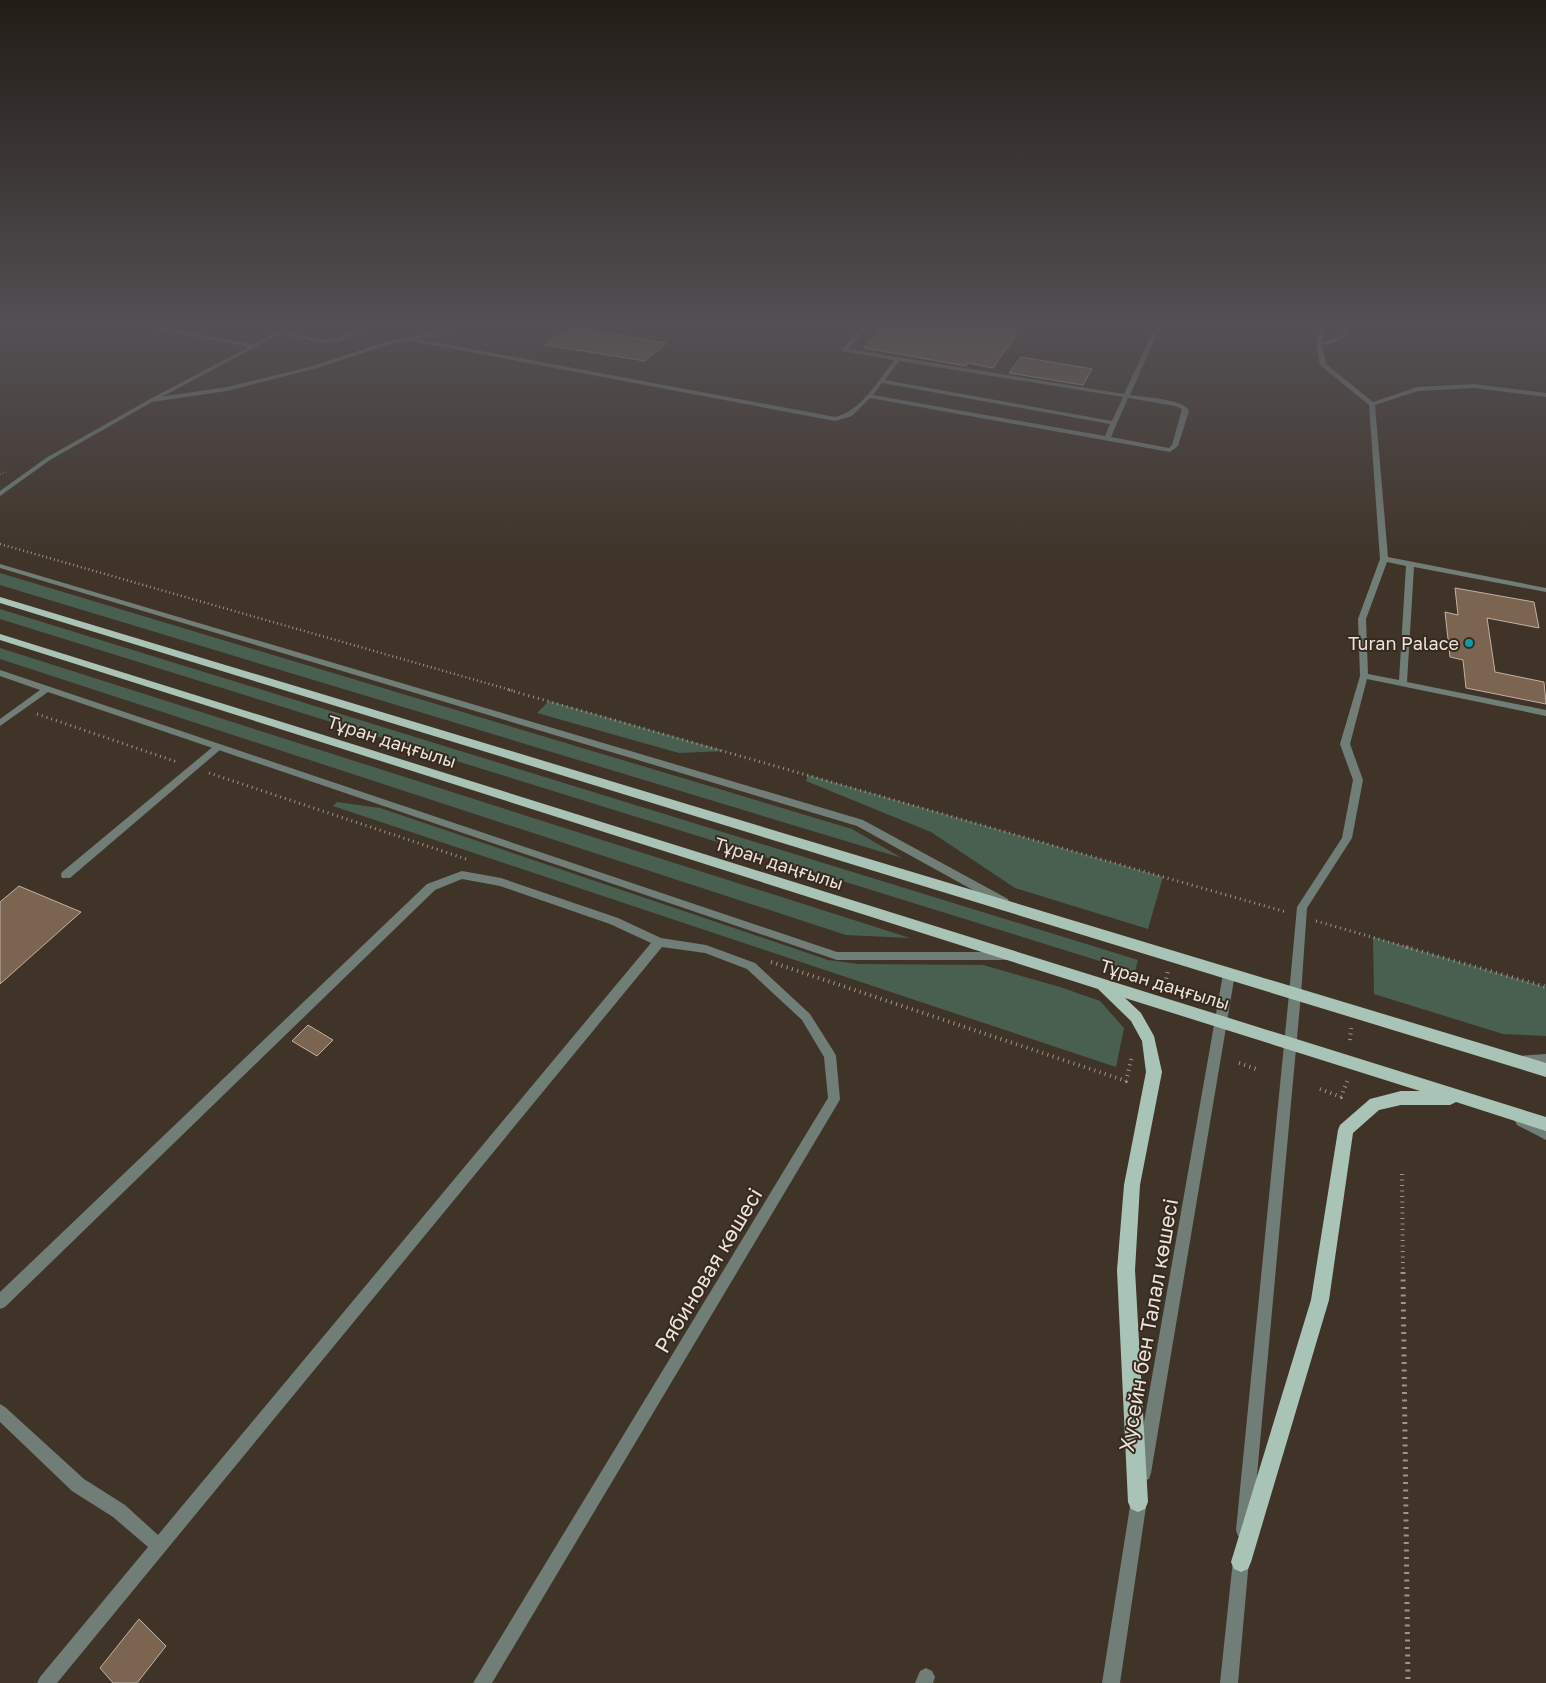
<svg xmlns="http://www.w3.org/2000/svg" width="1546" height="1683" font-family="'Golos Text',sans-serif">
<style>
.green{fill:#496051}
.building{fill:#7b6450;stroke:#c1b1a4}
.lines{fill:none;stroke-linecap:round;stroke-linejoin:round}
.path-far4{stroke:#9e948b;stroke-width:2;stroke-dasharray:0.5 2.5;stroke-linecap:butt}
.path-far3{stroke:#9e948b;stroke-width:2.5;stroke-dasharray:1 3;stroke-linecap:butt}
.path-far2{stroke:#9e948b;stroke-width:3;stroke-dasharray:1 4;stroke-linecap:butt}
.path-far1{stroke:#9e948b;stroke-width:4;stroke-dasharray:1 4.5;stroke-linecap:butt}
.path{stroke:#9e948b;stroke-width:5;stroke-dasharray:2 5.5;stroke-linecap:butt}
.service{fill:#707e77;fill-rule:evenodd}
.minor{fill:#707e77;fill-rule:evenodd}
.tertiary{fill:#707e77;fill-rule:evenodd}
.primary{fill:#a9c4b6;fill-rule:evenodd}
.culture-dot{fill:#0f9aa8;stroke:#362a1f;stroke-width:2}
.labels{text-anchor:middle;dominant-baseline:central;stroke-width:4;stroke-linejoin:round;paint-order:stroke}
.poi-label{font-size:18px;fill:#ebe3dc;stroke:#362a1f;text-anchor:end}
.street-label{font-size:18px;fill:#ebe3dc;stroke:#362a1f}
.near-street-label{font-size:21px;fill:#ebe3dc;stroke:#362a1f}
</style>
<rect width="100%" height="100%" fill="#403429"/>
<path class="green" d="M0 573 852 829 902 858 0 585Z
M0 609 1138 960 1135 972 0 619Z
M0 648 910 938 846 935 0 659Z
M549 701 725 751 679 753 537 713Z
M808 775 1163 877 1148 929 1015 888 931 832 806 781Z
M337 802 380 808 828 960 858 964 983 965 1060 987 1100 1001 1124 1028 1116 1067 333 806Z
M1373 937 1546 987V1036L1503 1034 1374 994Z"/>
<path class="building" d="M884 326H1022L993 368 968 363 966 366 864 348Z
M572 327 666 343 645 361 545 345Z
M1021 357 1092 369 1083 385 1009 373Z
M1455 588 1534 602 1539 628 1487 618 1495 672 1544 682 1546 704 1466 688 1463 660 1450 657 1445 612 1458 615Z
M19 886 81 912 0 984V902Z
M308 1025 333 1040 317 1056 292 1041Z
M139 1619 166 1646 137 1683H113L100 1668Z"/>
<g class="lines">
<path class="path-far4" d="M0 474 7 472"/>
<path class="path-far3" d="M0 544 514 691"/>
<path class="path-far2" d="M509 690 1286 912
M37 714 177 762
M209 773 466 859
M1316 921 1410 948"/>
<path class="path-far1" d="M1406 947 1546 987
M771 962 1126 1081 1132 1056
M1165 984 1168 971
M1350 1040 1351 1028
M1239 1063 1256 1069
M1320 1089 1341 1097 1348 1079
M1402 1174 1403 1273"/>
<path class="path" d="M1403 1272 1408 1683"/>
<path class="service" d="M360 327H366L340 342 321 343 275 333 278 331 321 339 339 338Z
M452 327H459L418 339 835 417C861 411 879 380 894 360L842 351V349L863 327H869L848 349 1124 394 1155 327H1160L1130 395C1143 397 1184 399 1189 411L1178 446 1170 452 870 398 852 416 835 421 412 341 394 343 317 368 227 391 152 402 149 400 152 398 227 387 313 366 391 340 412 337ZM899 361 1123 397 1112 421 885 380ZM882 383 1110 424 1105 436 873 395ZM1128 398 1175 406 1182 409 1172 445 1169 448 1111 437Z
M1320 327H1325L1322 342 1339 337 1347 327H1351C1348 341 1335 343 1322 345L1326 364 1373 402 1417 387 1474 384 1546 393V397L1474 388 1418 391 1375 405 1388 557 1546 588V592L1414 567 1407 682 1546 710V716L1367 679 1350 744 1363 780 1352 838 1307 908 1301 994 1299 997 1295 999 1291 997 1289 994 1297 907 1342 838 1353 780 1340 744 1360 676 1358 619 1380 559 1369 405 1320 365 1316 344ZM1387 562 1406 566 1399 680 1368 674 1366 619Z
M0 564 863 820 1008 899 1009 902 1008 905H1000L857 826 0 568Z
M0 670 837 952H1007L1011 953 1013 956 1011 959 1007 960H837L48 692 0 726V719L40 690 0 676Z
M1546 1054V1064L1522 1065 1518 1064 1516 1060 1518 1056Z
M1521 1115 1546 1128V1140L1517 1125 1515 1121 1517 1117Z"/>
<path class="minor" d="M152 327H160L253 344 287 327H293L154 401 50 460 0 496V491L46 458 150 399 249 347 154 329Z
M218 744 223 747 221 749 70 878H62L61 875 62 872 215 745Z
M462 871 501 878 618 918 661 938 706 945 755 963 810 1014 834 1052 836 1056 840 1099 838 1103 492 1683H473L828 1098 824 1057 802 1020 747 969 705 953 662 947 57 1683H37L40 1677 148 1547 113 1517 72 1491 0 1422V1404L5 1407 84 1479 125 1505 158 1535 651 943 610 924 500 886 462 879 435 890 5 1307 0 1309V1292L427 884Z
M926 1668 932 1671 935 1677 933 1683H915L920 1671Z"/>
<path class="tertiary" d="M1229 969 1233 971 1235 974 1151 1473 1149 1479 1143 1481 1137 1479 1135 1473 1223 974 1225 971Z
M1295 989 1299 991 1301 994 1252 1530 1250 1536 1244 1538 1238 1536 1236 1530 1289 994 1291 991Z
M1139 1492 1145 1494 1147 1500 1120 1683H1102L1131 1500 1133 1494Z
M1241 1552 1247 1554 1249 1560 1238 1683H1220L1233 1560 1235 1554Z"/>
<path class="primary" d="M0 597 1546 1063V1077L0 603Z
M0 634 1546 1117V1131L1456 1102 1450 1105H1401L1379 1110 1353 1133 1329 1300 1251 1562 1248 1569 1241 1572 1234 1569 1231 1562 1311 1300 1338 1130 1340 1125 1370 1099 1401 1091H1420L1125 998 1141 1013 1154 1036 1162 1072 1140 1185 1135 1270 1148 1502 1145 1509 1138 1512 1131 1509 1128 1502 1117 1270 1124 1185 1146 1072 1142 1041 1131 1021 1098 989 0 640Z"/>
</g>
<linearGradient id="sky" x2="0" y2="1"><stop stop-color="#231d17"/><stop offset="0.58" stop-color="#535054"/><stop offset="1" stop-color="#535054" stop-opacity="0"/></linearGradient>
<rect width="1546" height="562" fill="url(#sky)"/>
<circle class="culture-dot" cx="1469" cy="643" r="5"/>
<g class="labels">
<g class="poi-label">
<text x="1459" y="643">Turan Palace</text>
</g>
<g class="street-label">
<text transform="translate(392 741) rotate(18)">Тұран даңғылы</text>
<text transform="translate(779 863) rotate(18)">Тұран даңғылы</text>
<text transform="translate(1165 984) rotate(17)">Тұран даңғылы</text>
</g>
<g class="near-street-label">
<text transform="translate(708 1270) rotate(-59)">Рябиновая көшесі</text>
<text transform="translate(1148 1325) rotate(-80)">Хусейн бен Талал көшесі</text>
</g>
</g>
</svg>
